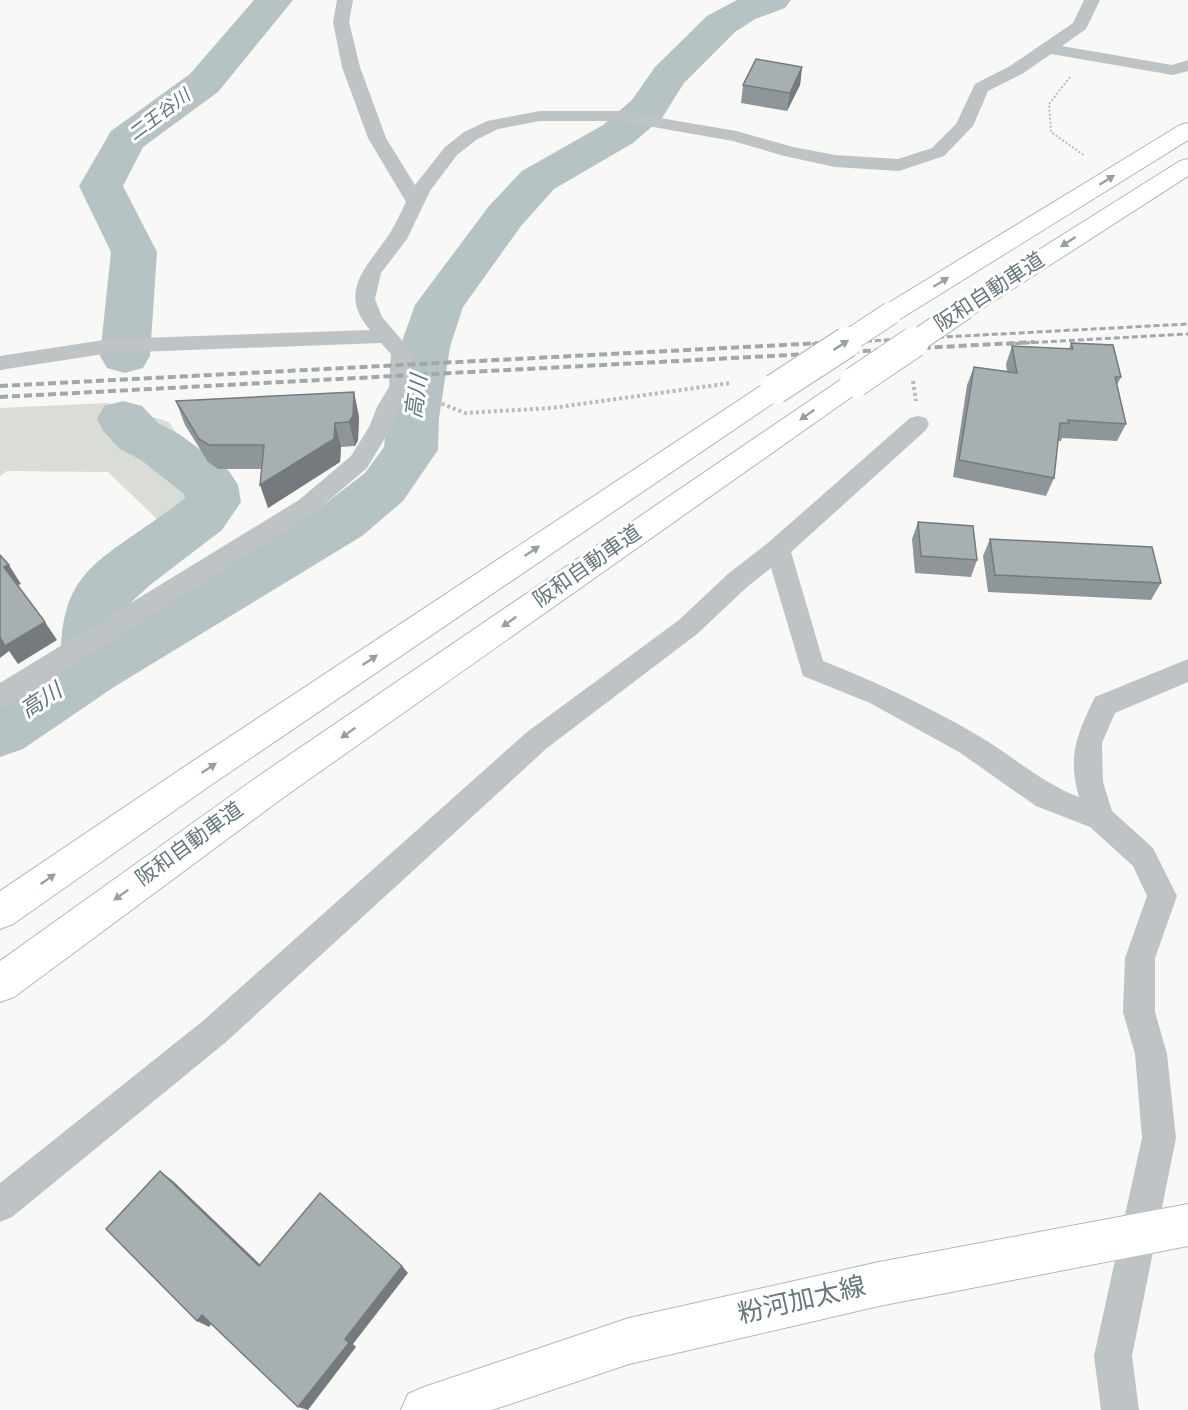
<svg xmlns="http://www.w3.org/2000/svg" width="1188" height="1410" font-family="Overpass,'Noto Sans JP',sans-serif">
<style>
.green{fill:#d9ddd6}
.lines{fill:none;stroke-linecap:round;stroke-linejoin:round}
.river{fill:#b6c3c4;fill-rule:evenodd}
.primary-casing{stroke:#b2b7b9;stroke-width:2}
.motorway-casing{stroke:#b2b7b8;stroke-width:2}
.path-far1{stroke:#b8bcbe;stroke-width:2;stroke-dasharray:2 2;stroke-linecap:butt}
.path{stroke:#b8bcbe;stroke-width:4;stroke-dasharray:3 3;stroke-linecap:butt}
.minor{fill:#bec3c5;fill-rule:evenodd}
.primary{fill:#fff;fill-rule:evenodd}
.motorway{fill:#fff;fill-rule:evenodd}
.rail-far1{stroke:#a0a8ab;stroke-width:3;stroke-dasharray:6 3;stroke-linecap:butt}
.rail{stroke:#a0a8ab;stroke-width:4;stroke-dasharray:8 4;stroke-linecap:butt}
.motorway-bridge-far1-casing{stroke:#b2b7b8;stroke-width:24;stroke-linecap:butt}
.motorway-bridge-casing{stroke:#b2b7b8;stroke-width:32;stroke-linecap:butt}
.motorway-bridge-far1{stroke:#fff;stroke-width:22}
.motorway-bridge{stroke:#fff;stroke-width:30}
.wall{fill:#8f9699}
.shaded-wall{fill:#747a7d}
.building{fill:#a6afb2;stroke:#747a7d;stroke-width:1.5}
.oneway{fill:#94a0a4}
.labels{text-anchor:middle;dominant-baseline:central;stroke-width:6;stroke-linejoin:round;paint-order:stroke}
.far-water-label{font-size:18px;font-style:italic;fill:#617678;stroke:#fff}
.street-label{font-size:21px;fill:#66787d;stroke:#fff}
.water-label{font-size:22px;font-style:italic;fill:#617678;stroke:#fff}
.near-street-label{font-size:26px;fill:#66787d;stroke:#fff}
</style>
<rect width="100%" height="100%" fill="#f8f8f6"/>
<path class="green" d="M108 403 169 422 224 507 181 542 108 472 7 471 0 476V408Z"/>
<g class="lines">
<path class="river" d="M254 0H293L218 92 143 147 123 186 157 252 150 356 143 368 125 373 107 368 100 356 111 252 79 186 111 131 190 74Z
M737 0H791L785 8 755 19 735 32 684 83 662 118 633 143 554 189 521 226 463 307 450 347 439 418 438 450 403 501 362 536 114 687 23 749 0 757V696L61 657C61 579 92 564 151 523 162 515 175 507 185 498L184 494 141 460 120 449 104 432 97 419 104 406 123 401 142 406 158 423 179 434 229 471 238 485 241 502 222 530 150 585 125 608 123 621 322 506 365 473 384 447 387 418 400 347 415 305 489 206 522 171 603 125 632 100 655 67 707 16Z"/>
<defs>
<path id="primary" d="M1188 1204V1246L879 1306 629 1364 492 1410H401L408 1394 424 1387 629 1318 879 1262Z"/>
<path id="motorway" d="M1188 123V140L900 319 891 321 882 319 878 313 882 307 1180 125Z
M1188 159V176L974 314 965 316 956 314 952 308 956 302 1180 161Z
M855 373 864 376 868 382 864 388 284 797 14 997 0 1002V961L260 775 846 376Z
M775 380 785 383 788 389 785 395 208 787 13 924 0 929V891L184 767 765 383Z"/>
</defs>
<use href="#primary" class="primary-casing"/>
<use href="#motorway" class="motorway-casing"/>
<path class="path-far1" d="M1070 77 1049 104 1051 132 1085 156"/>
<path class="path" d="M913 381 916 401
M425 397 465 413 552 408 731 383"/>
<path class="minor" d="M337 0H353L349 22 360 67 386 138 415 185 445 147 464 132 487 121 540 111H619L736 131 793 147 835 155 898 159 932 148 956 124 975 84 1010 66 1073 23 1084 0H1100L1086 29 1062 46 1172 65 1188 60V71L1173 75 1051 54 1022 74 988 91 973 126 944 156 899 171 835 167 784 156 733 141 619 121H540L498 129 476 140 457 155 430 191 407 239 381 273 375 299 382 317 413 353 411 387 399 407 391 428 367 468 315 512 10 705 0 708V683L299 500 351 456 369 427 377 407 389 387 391 354 381 343 110 353 0 370V356L110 339 370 330C338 293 365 269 386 239 394 228 400 214 406 202L368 138 342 67 333 22Z
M918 416 926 418 929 424 926 430 791 552 823 661C876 682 928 706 977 735 1012 755 1041 783 1079 797 1067 756 1077 734 1095 697L1188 659V682L1115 713 1102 743 1103 782 1112 811 1153 848 1177 896 1155 958V1012L1167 1054 1176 1138 1132 1356 1139 1410H1101L1094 1356 1142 1138 1135 1054 1123 1012 1125 958 1147 896 1133 866 1090 827 1036 806 959 752 870 703 803 676 771 568 747 587 697 634 547 748 226 1042 12 1217 0 1222V1183L204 1020 527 732 679 620 729 573 769 542 910 418Z"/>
<use href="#primary" class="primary"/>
<use href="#motorway" class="motorway"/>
<path class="rail-far1" d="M812 344 1188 324
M1006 344 1188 334"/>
<path class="rail" d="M0 386 840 342
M0 397 1034 342"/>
<defs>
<path id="motorway-bridge-far1" d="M844 344 891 313
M912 344 965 308"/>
<path id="motorway-bridge" d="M855 382 914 342
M775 389 847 342"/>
</defs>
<use href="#motorway-bridge-far1" class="motorway-bridge-far1-casing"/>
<use href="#motorway-bridge" class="motorway-bridge-casing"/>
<use href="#motorway-bridge-far1" class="motorway-bridge-far1"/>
<use href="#motorway-bridge" class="motorway-bridge"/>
</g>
<path class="wall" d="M802 67 800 85 787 111 741 103 743 85Z
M1071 343 1121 377 1117 385 1126 424 1117 441 1062 438 1061 441H1058L1054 478 1046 496 953 477 967 385 974 367 1007 371 1006 364 1012 346 1069 349Z
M176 401 359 416 358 440 355 446 341 447 340 462 268 508 262 469H218L208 462 185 425Z
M918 522 977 560 971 577 915 573 912 539Z
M990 539 1161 583 1151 600 988 592 983 556Z"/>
<path class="shaded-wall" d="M802 67 800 85 787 111 790 93Z
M354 392 359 416 358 440 355 446 349 422Z
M335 423 341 447 340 462 268 508 260 485Z
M9 565 21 584 16 586 4 567Z
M45 622 57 640 18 664 9 651 0 658V636Z
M160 1171 173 1181 269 1273 259 1266Z
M402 1266 408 1273 353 1344 356 1347 308 1410 298 1407 345 1339Z
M202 1315 214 1320 209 1327 197 1321Z"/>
<path class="building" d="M756 59 802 67 790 93 743 85Z
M1071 343 1113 345 1121 377H1115L1126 424 1068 420 1069 423H1060L1054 478 959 460 974 367 1017 373 1012 346 1073 349Z
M354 392 353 416 349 422 335 423 334 439 260 485 264 445H209L199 439 176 401Z
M918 522 973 526 977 560 921 556Z
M990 539 1152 547 1161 583 995 575Z
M0 555 9 565 4 567 45 622 5 646 0 637Z
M160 1171 259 1266 320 1193 402 1266 345 1339 349 1343 298 1407 202 1315 197 1321 106 1229Z"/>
<defs><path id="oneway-solid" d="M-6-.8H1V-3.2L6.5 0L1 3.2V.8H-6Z" transform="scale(1.5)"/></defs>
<g class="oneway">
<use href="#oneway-solid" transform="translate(1107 180) rotate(-32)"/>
<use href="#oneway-solid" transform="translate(1068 242) rotate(147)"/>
<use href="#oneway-solid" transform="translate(941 282) rotate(-32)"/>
<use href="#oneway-solid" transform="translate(841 345) rotate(-33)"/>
<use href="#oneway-solid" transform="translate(807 415) rotate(145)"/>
<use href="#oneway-solid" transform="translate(532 551) rotate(-34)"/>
<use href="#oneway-solid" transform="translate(509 622) rotate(145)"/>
<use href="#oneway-solid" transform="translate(370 660) rotate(-34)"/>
<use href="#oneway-solid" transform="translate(348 733) rotate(145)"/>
<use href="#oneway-solid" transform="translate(209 768) rotate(-34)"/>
<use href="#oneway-solid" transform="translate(48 879) rotate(-35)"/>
<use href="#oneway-solid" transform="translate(121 895) rotate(144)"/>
</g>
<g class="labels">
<g class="far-water-label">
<text transform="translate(160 116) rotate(-37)">二王谷川</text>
</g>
<g class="street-label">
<text transform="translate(990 293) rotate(-33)">阪和自動車道</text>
<text transform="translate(588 567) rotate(-35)">阪和自動車道</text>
<text transform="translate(190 845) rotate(-36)">阪和自動車道</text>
</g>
<g class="water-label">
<text transform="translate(418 397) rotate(-82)">高川</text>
<text transform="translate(42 702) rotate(-33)">高川</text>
</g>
<g class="near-street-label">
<text transform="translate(802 1302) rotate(-13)">粉河加太線</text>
</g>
</g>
</svg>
